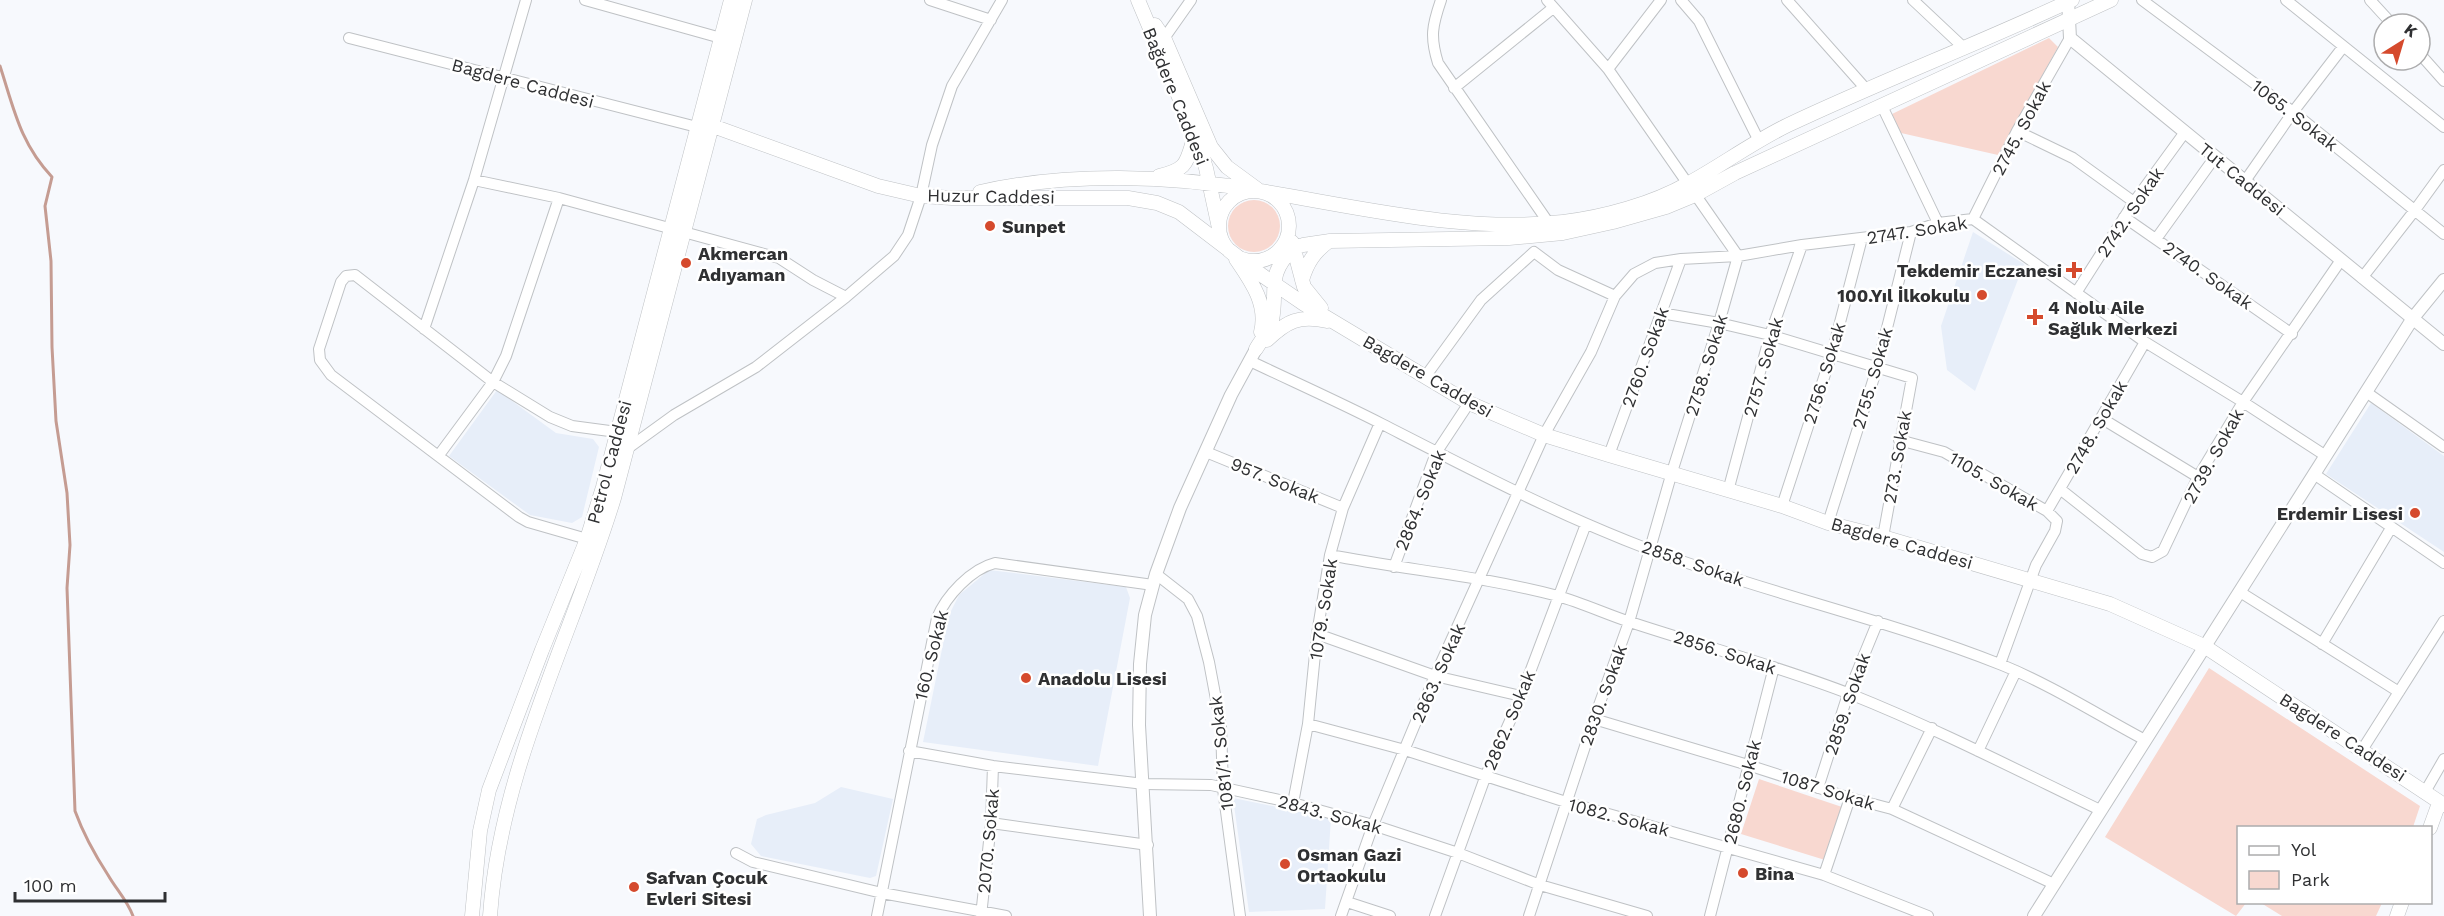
<svg xmlns="http://www.w3.org/2000/svg" width="2444" height="916" font-family="'Work Sans',sans-serif">
<style>
.built{fill:#e7eef9}
.green{fill:#f8d8d0}
.lines{fill:none;stroke-linecap:round;stroke-linejoin:round}
.stream{stroke:#c59c92;stroke-width:3}
.minor-casing{stroke:#bfc2c5;stroke-width:12}
.tertiary-casing{stroke:#bfc2c5;stroke-width:14}
.secondary-casing{stroke:#bfc2c5;stroke-width:15}
.minor{stroke:#fff;stroke-width:10}
.tertiary{stroke:#fff;stroke-width:12}
.secondary{stroke:#fff;stroke-width:14}
.poi-dot{fill:#d54a2d;stroke:#fff;stroke-width:2}
.labels{text-anchor:middle;dominant-baseline:central;stroke-width:5;stroke-linejoin:round;paint-order:stroke}
.street-label{font-size:18px;fill:#2f3032;stroke:#fff}
.poi-label{font-size:18px;font-weight:bold;fill:#2f3032;stroke:#fff;text-anchor:start}
</style>
<rect width="100%" height="100%" fill="#f7f9fd"/>
<path class="built" d="M1973 232 2024 264 1975 391 1947 370 1941 326Z
M497 390 556 433 593 439 599 447 582 517 572 523 530 515 449 456Z
M2371 403 2444 456V552L2326 474Z
M989 570 1126 587 1130 598 1098 766 923 742 949 615 959 595Z
M841 787 893 799 876 876 870 878 761 856 751 844 757 819 766 815 815 803Z
M1233 798 1331 818 1325 909 1249 912Z"/>
<path class="green" d="M2049 38 2058 47 1998 155 1901 133 1892 114Z
M1228 226a26 26 0 1 1 52 0a26 26 0 1 1-52 0Z
M2209 668 2420 806 2413 827 2238 828V902L2246 903 2236 916 2105 837Z
M1759 779 1842 807 1825 860 1741 834Z
M2261 903H2382L2376 916H2282Z"/>
<g class="lines">
<path class="stream" d="M0 66C14 109 20 143 52 177L45 206 51 261 52 347 56 421 67 493 70 545 67 588 75 811C83 833 95 855 108 875 116 889 127 900 133 916"/>
<defs>
<path id="minor" d="M585 0 721 38
M930 0 991 20
M1441 0C1432 26 1430 37 1438 63L1548 222
M1681 0 1699 21 1758 139
M1787 0 1866 89
M1913 0 1963 47
M2142 0 2293 112 2444 234
M2286 0 2444 127
M2370 0 2392 24
M349 38 697 127
M1160 44 1191 0
M2420 54 2444 81
M1608 69 1661 0
M1454 88 1553 8
M1882 106 1938 223
M2017 131 2073 158 2134 202
M474 180 559 198 779 258 813 280 846 297
M2245 181 2293 112 2343 47
M2124 217 2292 334
M1973 219 2017 131 2070 38
M2156 239 2215 157
M2362 278 2415 210 2444 170
M2076 293 2134 202 2185 132
M1661 313 1719 323 1770 335 1912 378 1883 537
M424 329 474 180 526 0
M1250 361C1294 382 1339 402 1382 424 1470 469 1556 514 1648 549 1765 593 1886 619 2002 665 2051 685 2098 715 2145 740
M1425 377 1481 300 1534 252 1558 270 1615 296
M2366 392 2444 447
M2101 418 2198 477
M1899 440 1944 452 2047 511 2057 521 2055 531 2036 565 2000 664
M627 449 674 415 756 367 846 297 894 256 908 235 921 196 932 145 952 86 1002 0
M1206 452 1343 508
M439 455 493 382 506 356 559 198
M1609 455 1681 259
M2314 474 2444 563
M2060 489 2142 554 2152 557 2163 551 2198 477 2243 402 2341 260
M1728 491 1770 335 1802 245
M1782 506 1832 353 1862 238
M2047 511 2145 342
M1828 523 1877 368 1911 232
M587 539 528 522 519 517 331 375 320 360 319 349 341 282 346 276 355 275 493 382 550 417 572 426 617 432
M1330 555C1406 570 1483 576 1558 596 1582 603 1606 614 1630 622 1703 646 1778 666 1850 694 1935 728 2017 770 2100 810
M1394 567 1436 453 1469 403
M1156 574 1188 599 1197 616 1209 662 1221 726 1223 789 1240 916
M2240 592 2399 692
M1317 634 1435 676 1521 696
M2322 644 2391 528
M1594 719 1748 765 1850 798 1892 809 2054 884
M1308 724 1405 750 1566 802 1824 875 1928 916
M2362 750 2444 621
M909 751 993 766 1144 784 1211 785 1293 803 1373 825 1458 853 1540 885 1647 916
M1978 751 2016 671
M1818 788 1848 694 1878 621
M2425 792 2444 759
M1293 803 1308 724 1317 634 1330 555 1343 508 1380 423
M1892 809 1932 728
M991 823 1148 845
M736 853 753 862 882 893 1006 916
M1824 875 1850 798
M1347 902 1390 916
M877 916 937 618C946 596 971 569 995 563L1153 585
M981 916 991 823 993 766
M1341 916 1373 825 1435 676 1544 435 1591 352 1615 296 1634 274 1655 263 1681 259 1738 256 1802 245 1911 232 1938 223 1973 219 2145 342 2243 402 2326 456
M1435 916 1486 775 1521 696 1586 524
M1529 916 1594 719 1629 622 1672 472 1719 323 1738 256 1608 69 1547 0
M1710 916 1774 667"/>
<path id="tertiary" d="M2068 0 2070 38 2444 344
M1150 916 1139 725 1140 664 1145 615 1156 574 1180 508 1231 395 1256 349
M2034 916 2413 318 2444 280"/>
<path id="secondary" d="M1138 0 1195 135 1206 168 1219 228
M1155 25 1165 40 1211 147 1227 167 1257 189
M710 125 878 186 921 196 952 198H1128L1157 203 1179 212 1263 276 1304 304 1469 403 1544 435 1609 455 1782 506 1828 523 1883 537 2110 604 2204 646 2444 805
M1159 176C1189 169 1186 162 1195 135
M1219 226a35 35 0 1 1 70 0a35 35 0 1 1-70 0Z
M980 192C1069 172 1171 175 1260 191 1358 207 1463 233 1563 222 1604 217 1652 204 1689 183 1722 165 1753 142 1788 125 1881 81 1978 44 2072 0
M1292 242 1304 287 1321 308
M1277 254 1303 245 1330 241 1509 238 1563 233 1613 222 1666 207 1695 195 1735 173 2111 0
M1236 259C1251 281 1268 304 1261 332
M1302 280C1307 263 1314 252 1329 241
M1267 340C1287 321 1299 315 1327 321
M1256 349C1262 339 1269 331 1272 320 1278 290 1266 275 1292 250
M2430 828 2439 803
M472 916 480 831 489 790 542 650 587 539 603 487 731 0
M490 916C500 769 572 636 614 498L745 0
M2397 916 2402 902"/>
</defs>
<use href="#minor" class="minor-casing"/>
<use href="#tertiary" class="tertiary-casing"/>
<use href="#secondary" class="secondary-casing"/>
<use href="#minor" class="minor"/>
<use href="#tertiary" class="tertiary"/>
<use href="#secondary" class="secondary"/>
</g>
<g class="poi-dot">
<circle cx="990" cy="226" r="6"/>
<circle cx="686" cy="263" r="6"/>
<path d="M2071 261h6v6h6v6h-6v6h-6v-6h-6v-6h6z"/>
<circle cx="1982" cy="295" r="6"/>
<path d="M2032 308h6v6h6v6h-6v6h-6v-6h-6v-6h6z"/>
<circle cx="2415" cy="513" r="6"/>
<circle cx="1026" cy="678" r="6"/>
<circle cx="1285" cy="864" r="6"/>
<circle cx="1743" cy="873" r="6"/>
<circle cx="634" cy="887" r="6"/>
</g>
<g class="labels">
<g class="street-label">
<text transform="translate(523 83) rotate(15)">Bagdere Caddesi</text>
<text transform="translate(1176 96) rotate(68)">Bağdere Caddesi</text>
<text transform="translate(2295 115) rotate(38)">1065. Sokak</text>
<text transform="translate(2021 128) rotate(-62)">2745. Sokak</text>
<text transform="translate(2242 179) rotate(39)">Tut Caddesi</text>
<text transform="translate(991 196) rotate(1)">Huzur Caddesi</text>
<text transform="translate(2130 212) rotate(-56)">2742. Sokak</text>
<text transform="translate(1917 230) rotate(-9)">2747. Sokak</text>
<text transform="translate(2208 275) rotate(35)">2740. Sokak</text>
<text transform="translate(1645 357) rotate(-70)">2760. Sokak</text>
<text transform="translate(1706 365) rotate(-73)">2758. Sokak</text>
<text transform="translate(1763 367) rotate(-74)">2757. Sokak</text>
<text transform="translate(1824 373) rotate(-73)">2756. Sokak</text>
<text transform="translate(1428 376) rotate(30)">Bagdere Caddesi</text>
<text transform="translate(1872 378) rotate(-74)">2755. Sokak</text>
<text transform="translate(2096 427) rotate(-60)">2748. Sokak</text>
<text transform="translate(2213 456) rotate(-61)">2739. Sokak</text>
<text transform="translate(1897 457) rotate(-80)">273. Sokak</text>
<text transform="translate(609 462) rotate(-75)">Petrol Caddesi</text>
<text transform="translate(1275 480) rotate(22)">957. Sokak</text>
<text transform="translate(1994 481) rotate(30)">1105. Sokak</text>
<text transform="translate(1420 500) rotate(-68)">2864. Sokak</text>
<text transform="translate(1902 543) rotate(16)">Bagdere Caddesi</text>
<text transform="translate(1693 563) rotate(19)">2858. Sokak</text>
<text transform="translate(1323 609) rotate(-81)">1079. Sokak</text>
<text transform="translate(1725 652) rotate(18)">2856. Sokak</text>
<text transform="translate(931 655) rotate(-76)">160. Sokak</text>
<text transform="translate(1438 673) rotate(-66)">2863. Sokak</text>
<text transform="translate(1603 695) rotate(-70)">2830. Sokak</text>
<text transform="translate(1847 704) rotate(-71)">2859. Sokak</text>
<text transform="translate(1509 720) rotate(-67)">2862. Sokak</text>
<text transform="translate(2343 737) rotate(33)">Bagdere Caddesi</text>
<text transform="translate(1221 753) rotate(-96)">1081/1. Sokak</text>
<text transform="translate(1828 790) rotate(17)">1087 Sokak</text>
<text transform="translate(1742 792) rotate(-76)">2680. Sokak</text>
<text transform="translate(1330 814) rotate(15)">2843. Sokak</text>
<text transform="translate(1619 817) rotate(15)">1082. Sokak</text>
<text transform="translate(988 841) rotate(-85)">2070. Sokak</text>
</g>
<g class="poi-label">
<text x="1002" y="226">Sunpet</text>
<text x="698" y="253">Akmercan<tspan x="698" dy="21">Adıyaman</tspan></text>
<text x="2062" y="270" text-anchor="end">Tekdemir Eczanesi</text>
<text x="1970" y="295" text-anchor="end">100.Yıl İlkokulu</text>
<text x="2048" y="307">4 Nolu Aile<tspan x="2048" dy="21">Sağlık Merkezi</tspan></text>
<text x="2403" y="513" text-anchor="end">Erdemir Lisesi</text>
<text x="1038" y="678">Anadolu Lisesi</text>
<text x="1297" y="854">Osman Gazi<tspan x="1297" dy="21">Ortaokulu</tspan></text>
<text x="1755" y="873">Bina</text>
<text x="646" y="877">Safvan Çocuk<tspan x="646" dy="21">Evleri Sitesi</tspan></text>
</g>
</g>
<rect x="2237" y="826" width="195" height="78" fill="#ffffff" stroke="#acacad" stroke-width="1.5"/>
<rect x="2249" y="846" width="30" height="9" fill="#ffffff" stroke="#acacad" stroke-width="1.5"/>
<text x="2291" y="856" font-size="18" fill="#2f3032">Yol</text>
<rect x="2249" y="871" width="30" height="18" fill="#f8d8d0" stroke="#acacad" stroke-width="1.5"/>
<text x="2291" y="886" font-size="18" fill="#2f3032">Park</text>
<g transform="translate(2402 42) rotate(37)"><circle r="28" fill="#ffffff" stroke="#acacad" stroke-width="1.5"/>
<path d="M0-4.5L10 22L0 15L-10 22Z" fill="#d54a2d"/>
<text y="-9" font-size="16" font-weight="bold" text-anchor="middle" fill="#2f3032">K</text>
</g>
<path d="M15 892v9h150v-9" fill="none" stroke="#2f3032" stroke-width="3"/>
<text x="24" y="892" font-size="18" fill="#2f3032" stroke="#ffffff" stroke-width="4.5" paint-order="stroke">100 m</text>
</svg>
